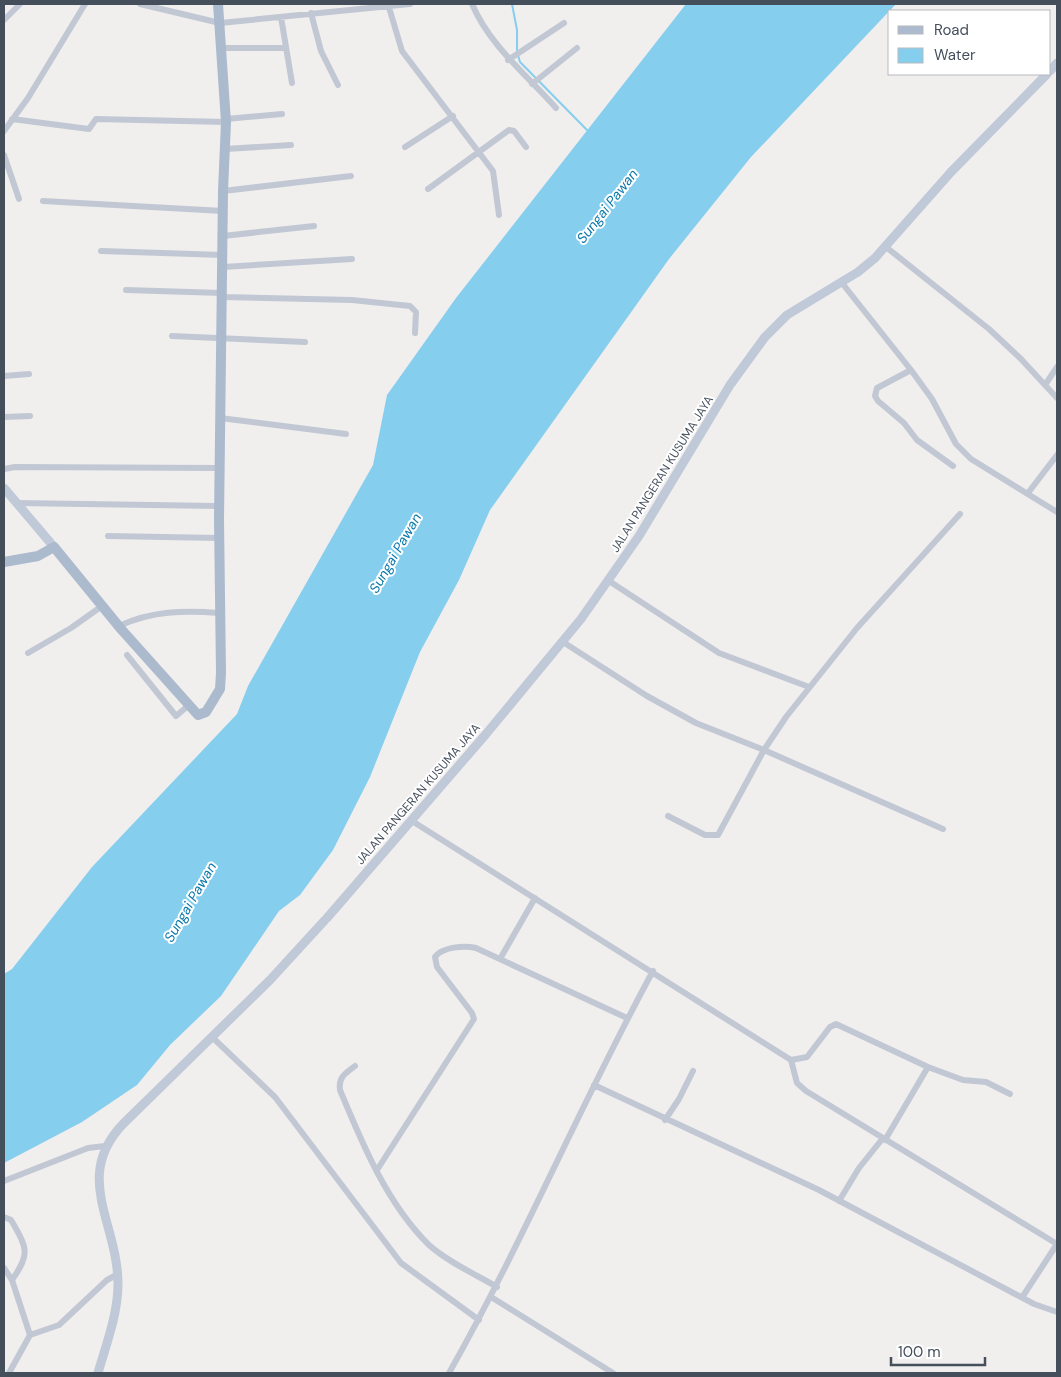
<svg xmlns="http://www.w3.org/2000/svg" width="1061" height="1377" font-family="'DM Sans',sans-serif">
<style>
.water{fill:#86ceee}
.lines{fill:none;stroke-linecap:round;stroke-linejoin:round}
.stream{stroke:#86ceee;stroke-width:2}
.street{stroke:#c1c8d4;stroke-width:6}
.secondary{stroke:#c0c9d8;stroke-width:9}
.primary{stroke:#acbace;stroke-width:10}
.labels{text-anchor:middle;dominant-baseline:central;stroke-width:4;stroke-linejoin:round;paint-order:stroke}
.street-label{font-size:12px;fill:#454f5c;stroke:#fff}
.water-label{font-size:14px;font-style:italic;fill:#0878ac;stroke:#fff}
</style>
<rect width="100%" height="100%" fill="#f1eeee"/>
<path class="water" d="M686 4H896L751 157 669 259 490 510 459 580 420 652 370 777 333 850 300 895 279 911 221 996 170 1045 137 1085 82 1122 4 1163V974L12 969 92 867 237 714 248 686 373 465 387 395 456 298Z"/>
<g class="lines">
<path class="stream" d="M512 4 517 30V51
M518 55 520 62 587 130"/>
<path class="street" d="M140 4 220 23 410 4
M388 4 402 51 493 171 499 215
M472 4C490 46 526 74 556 108
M311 13 321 51 338 85
M281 17 292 83
M4 20 20 4
M222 48H285
M508 60 564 23
M532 84 577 48
M12 119 89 129 96 119 226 122
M226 119 282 114
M4 131 28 98 85 4
M405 147 453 116
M225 149 291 145
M4 155 19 199
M428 189 509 130 514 131 526 147
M223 191 351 176
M43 201 223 211
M223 236 314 226
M886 247 989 329 1021 359 1057 398
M101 251 223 255
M223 267 352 259
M842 283 911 370 932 399 956 444 971 459 1057 512
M126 290 222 293
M222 297 352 300 410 306 416 312 415 333
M172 336 305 342
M911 370 877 388 875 396 878 401 904 423 917 440 953 466
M4 376 29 374
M1045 385 1057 367
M4 417 30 416
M220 418 346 434
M4 469 15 467 220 468
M1028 493 1057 455
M16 503 219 506
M108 536 219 538
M609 581 719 653 809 687
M119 626C151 611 184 610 219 613
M563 642 647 696 696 723 764 750 943 829
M28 653 71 628 102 606
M127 655 176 716 189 705
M668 816 705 835H718L764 750 786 717 857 628 960 514
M412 821 791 1060 807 1057 830 1027 836 1024 928 1067 963 1080 986 1082 1010 1094
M500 959 535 898
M212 1037 275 1097 401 1263 479 1320
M791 1060 797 1083 806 1091 1057 1244 1023 1296
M355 1066C346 1073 338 1077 340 1090 362 1143 387 1204 429 1245 448 1262 475 1274 497 1287
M594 1085 819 1190 1034 1304 1057 1312
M665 1120 679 1099 693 1071
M885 1140 928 1067
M377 1170 474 1019 472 1013 437 967 435 957C442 947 464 945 476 948L627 1018
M4 1181 88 1148 105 1146
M839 1201 859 1168 883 1138
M4 1217 11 1220C27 1248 31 1253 12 1280
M4 1268 12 1280 30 1335
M491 1297 613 1373
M9 1373 30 1335 59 1325 107 1280 118 1274
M449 1373C523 1242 581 1103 653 971"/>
<path class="secondary" d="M1050 71 1057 63
M4 488 54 547
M327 918 486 734 581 619 639 536 730 385 765 337 787 315 858 272 875 258 951 172 1047 74
M98 1373C106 1345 118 1314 118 1284 118 1223 72 1176 124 1123L270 980 325 920"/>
<path class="primary" d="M4 562 38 556 54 547 121 629 198 715 206 712 220 689 221 673 219 519 223 191 226 122 218 4"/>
</g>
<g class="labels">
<g class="street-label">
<text transform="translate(662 474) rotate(-58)">JALAN PANGERAN KUSUMA JAYA</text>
<text transform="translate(418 794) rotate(-49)">JALAN PANGERAN KUSUMA JAYA</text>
</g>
<g class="water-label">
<text transform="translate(607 206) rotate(-52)">Sungai Pawan</text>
<text transform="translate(395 553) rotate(-60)">Sungai Pawan</text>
<text transform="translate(190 902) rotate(-60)">Sungai Pawan</text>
</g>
</g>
<rect width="1061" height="1377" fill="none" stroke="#454f5c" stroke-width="10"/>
<rect x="888" y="10" width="162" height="65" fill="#ffffff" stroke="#b5b9be"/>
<rect x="898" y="26" width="25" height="8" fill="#acbace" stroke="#b5b9be"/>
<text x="934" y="35" font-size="15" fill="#454f5c">Road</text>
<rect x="898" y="48" width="25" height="15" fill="#86ceee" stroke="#b5b9be"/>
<text x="934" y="60" font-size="15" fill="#454f5c">Water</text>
<path d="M891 1357v8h94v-8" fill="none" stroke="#454f5c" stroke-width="2.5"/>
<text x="898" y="1357" font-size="15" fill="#454f5c" stroke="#ffffff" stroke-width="4" paint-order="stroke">100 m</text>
</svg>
